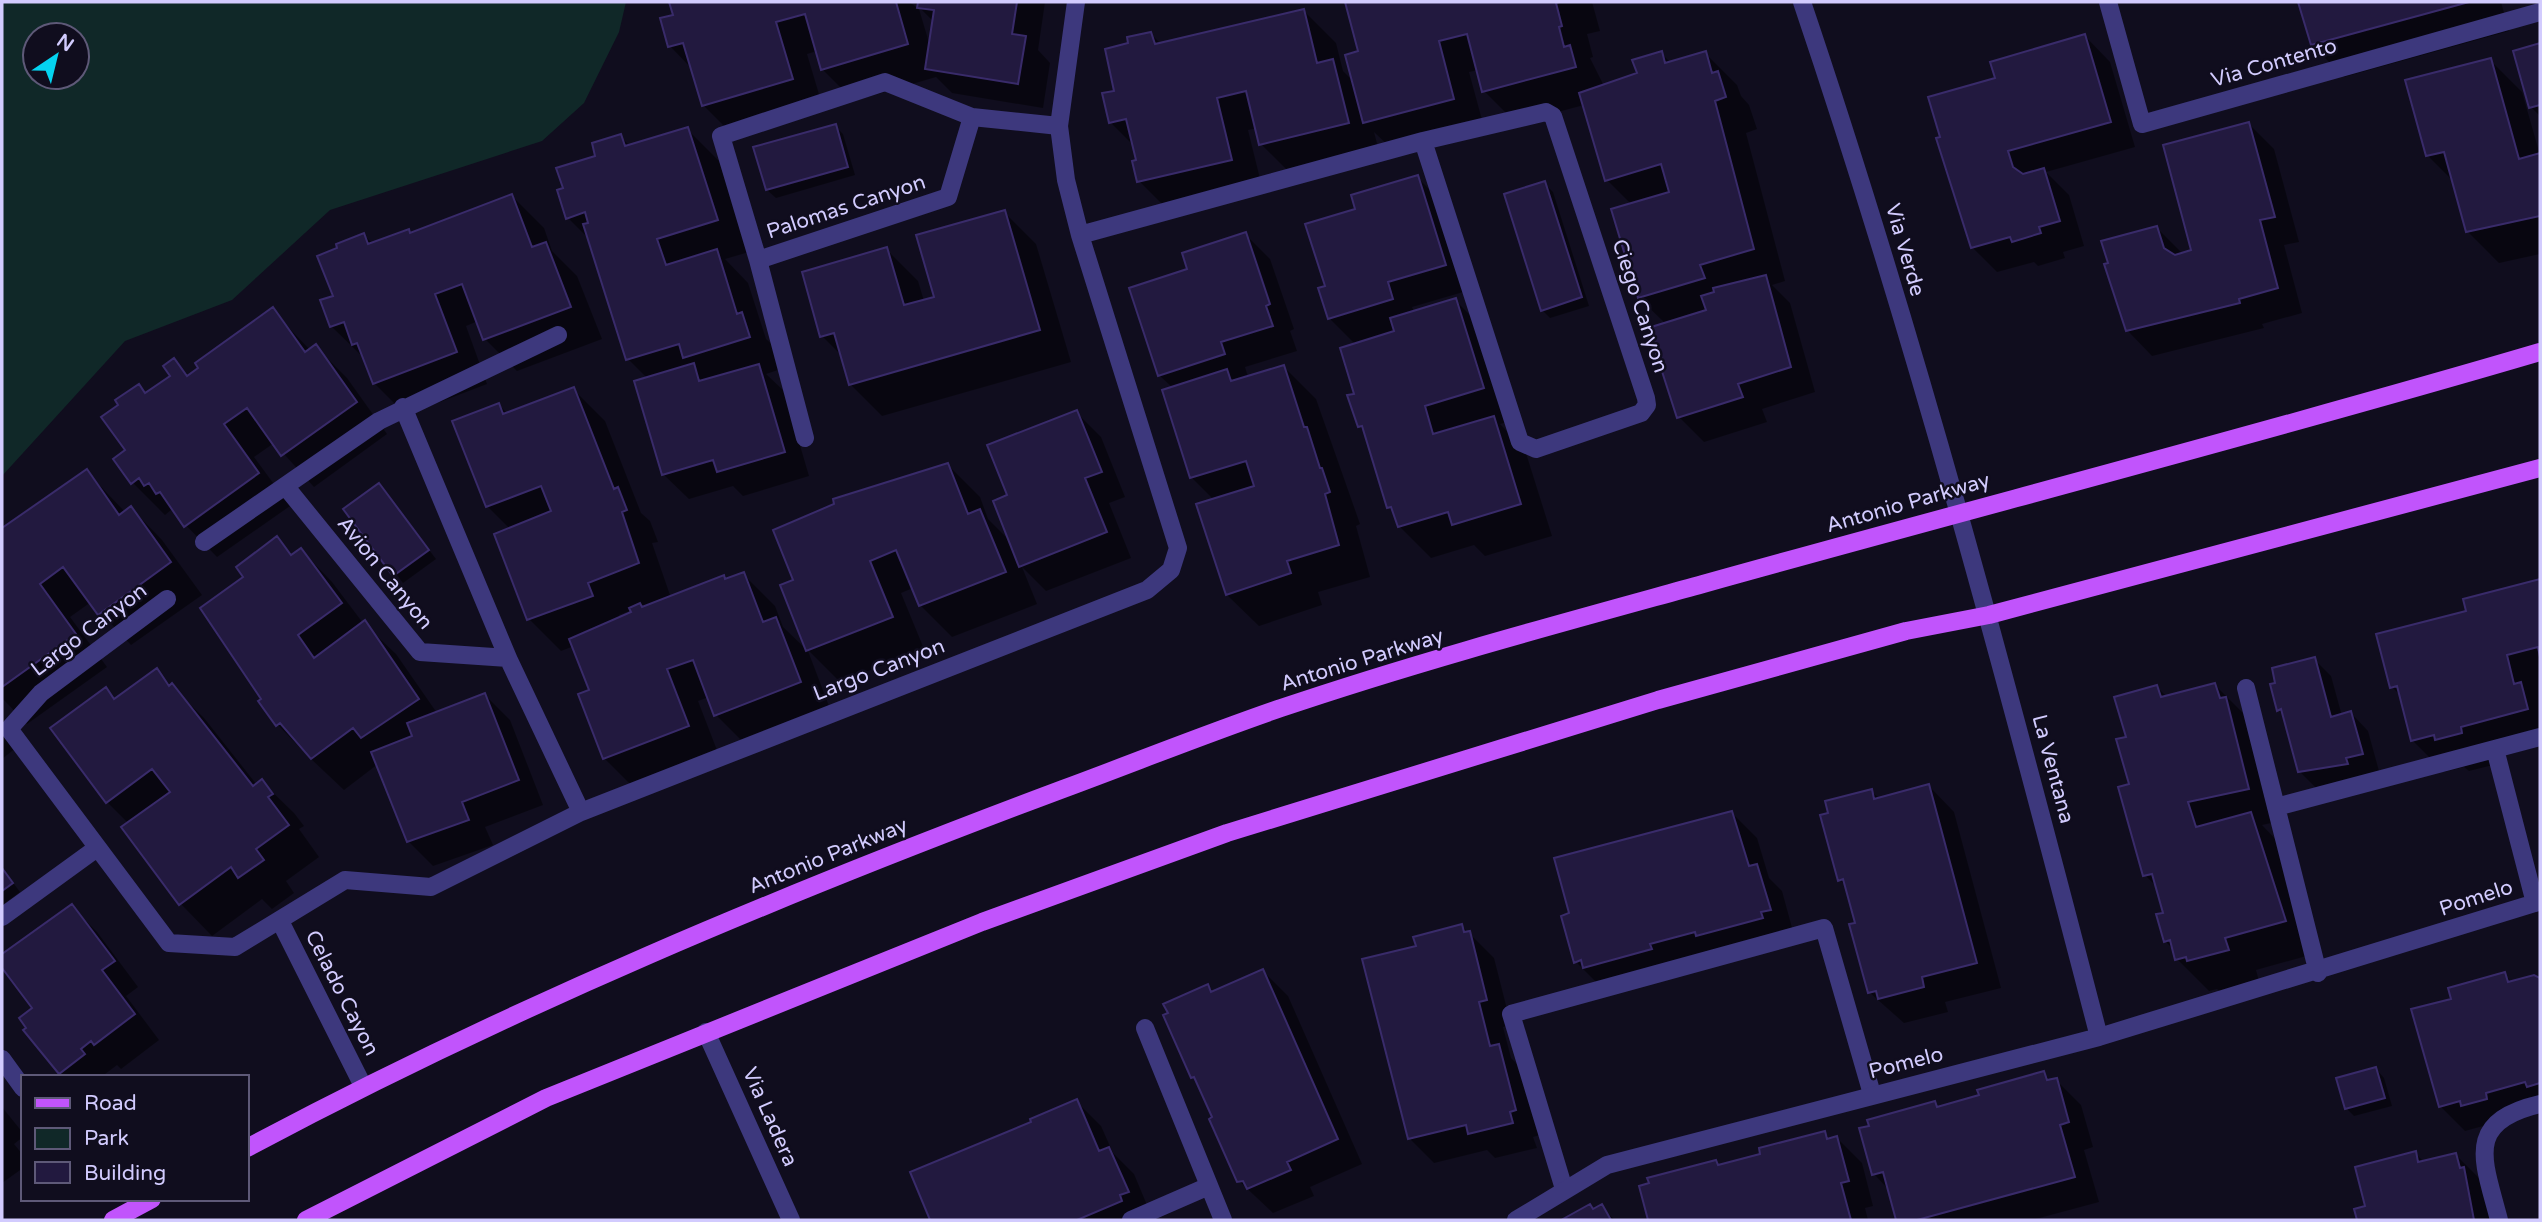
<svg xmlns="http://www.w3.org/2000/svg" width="2542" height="1222" font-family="'Varela Round',sans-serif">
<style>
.green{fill:#102828;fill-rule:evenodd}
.shadow{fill:#0007;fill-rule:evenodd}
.building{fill:#22193f;stroke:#392b6a;stroke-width:2}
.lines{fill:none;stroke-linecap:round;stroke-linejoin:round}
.service{stroke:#3d387d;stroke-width:18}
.minor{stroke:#3d387d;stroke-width:18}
.primary{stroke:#c154fc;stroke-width:18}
.labels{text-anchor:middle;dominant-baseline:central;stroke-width:5;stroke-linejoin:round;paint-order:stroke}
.street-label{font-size:21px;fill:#d2cbfe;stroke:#100d1e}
</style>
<rect width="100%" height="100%" fill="#100d1e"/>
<path class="green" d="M2 2H626L619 32 584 103 542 141 330 210 232 300 125 341 2 476ZM35 35H77V77H35Z"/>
<path class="shadow" d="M671 2H909L919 9 930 46 934 22 919 7 920 2H1045L1038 50 1050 63 1043 108 952 93 936 77 854 101 822 69 817 51 807 54 824 111 735 137 703 105 693 70 670 46 675 16Z
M1347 2H1592L1600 31 1587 34 1593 57 1590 58 1604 86 1639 74 1661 53 1671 63 1705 53 1737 85 1741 96 1749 105 1757 129 1746 133 1785 281 1772 285 1790 303 1815 392 1762 409 1767 422 1704 442 1679 417 1666 324 1639 298 1632 205 1607 180 1584 105 1516 123 1484 91 1478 70 1469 72 1485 131 1397 154 1374 132 1380 155 1293 176 1261 144 1257 128 1248 130 1263 191 1171 213 1139 181 1134 146 1110 122 1131 45 1151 34 1161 44 1304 11 1336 43 1343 71 1354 82 1361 52Z
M2300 2H2501L2509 31 2344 77 2312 45Z
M2085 36 2110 62 2135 147 2046 172 2069 195 2084 246 2063 252 2065 258 2038 266 2034 262 1997 272 1972 247 1942 138Z
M2540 45V116L2531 107 2515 52Z
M2490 60 2522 92 2540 155V254L2499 263 2467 231 2454 182 2427 155Z
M2249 124 2274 149 2299 242 2284 245 2302 313 2262 324 2264 328 2152 356 2127 330 2157 228 2182 253 2193 252Z
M835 126 843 134 855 175 776 198 767 190Z
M687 129 719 161 749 252 725 259 748 283 766 339 774 346 781 369 766 374 784 391 809 476 743 496 733 486 689 499 663 474 648 379 628 359 589 239 568 218 597 157 620 136 630 146Z
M1417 177 1442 202 1470 290 1412 307 1414 312 1455 300 1487 332 1515 420 1500 424 1525 450 1552 536 1485 556 1474 545 1431 558 1399 526 1395 514 1389 507 1366 433 1359 426 1356 345 1329 318 1327 288 1357 210Z
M1544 183 1553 192 1589 306 1550 318 1542 310Z
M512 196 544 228 552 251 577 276 602 339 517 371 485 339 478 321 466 326 487 384 406 415 374 383 364 358 332 327 322 301 335 297 364 235 373 244 408 231 411 234Z
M1004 212 1036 244 1071 362 882 416 850 384 843 357 822 336 886 249 918 281 924 301 936 298Z
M1245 234 1270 259 1294 329 1290 331 1297 351 1245 367 1248 377 1284 367 1316 399 1360 524 1356 526 1370 577 1318 592 1322 605 1259 626 1227 595 1214 500 1191 477 1173 388 1160 376 1131 289 1190 270Z
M272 310 310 350 315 346 347 378 387 434 314 487 274 443 254 457 290 506 217 557 171 510 165 515 133 483 120 405 139 386 146 394 172 377 174 360 189 376Z
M573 389 605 421 641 513 650 521 658 542 652 543 671 598 743 574 775 606 783 627 808 651 832 714 748 747 716 715 709 697 698 701 720 758 636 790 604 758 591 691 574 646 561 651 529 619 510 529 487 506 499 405 508 414ZM632 610 633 613 620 619 619 615Z
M1076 412 1101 437 1125 497 1109 503 1131 558 1046 591 1022 567 1037 604 952 637 920 605 913 588 901 593 924 649 840 682 808 650 795 580 948 465 980 497 988 519 1011 542 1009 496Z
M87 472 125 512 131 508 162 540 202 595 131 645 91 602 70 617 107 667 27 724 2 698V528Z
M379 485 436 559 403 583 346 509Z
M277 538 293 555 301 550 332 582 363 623 396 654 437 713 485 695 510 720 543 805 485 827 493 845 433 866 408 841 378 764 344 790 309 757 278 725 260 702 263 700 245 577Z
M2540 580 2538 687 2540 746 2492 759 2493 765 2469 771 2464 767 2444 772 2412 740 2401 696 2392 687 2468 612 2465 600Z
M2314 659 2331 676 2342 716 2351 713 2368 731 2379 771 2317 789 2299 771 2285 716 2278 710Z
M156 671 204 718 257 785 262 782 294 813 304 826 299 829 319 857 286 881 294 893 272 909 262 899 212 936 181 904 129 824 107 802 105 689 116 700Z
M2215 685 2247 717 2280 821 2262 825 2282 846 2317 953 2256 970 2259 981 2221 992 2217 989 2209 991 2177 959 2174 950 2165 941V914L2158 888 2145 875 2131 785 2128 738 2157 687 2167 697Z
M2 726 17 747 2 759Z
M1929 786 1954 812 2001 988 1945 1002 1948 1012 1904 1023 1869 992 1857 924 1847 887 1840 880 1871 791 1880 799Z
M1732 813 1757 838 1769 878 1782 891 1794 935 1601 987 1576 962Z
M2 868 20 892 2 905Z
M72 907 97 932 138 987 126 996 159 1040 121 1069 117 1065 105 1074 107 1077H64L60 1073 35 1009 2 965V957Z
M1462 926 1494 958 1511 1025 1503 1027 1511 1058 1524 1071 1540 1135 1533 1137 1537 1148 1495 1158 1487 1150 1434 1163 1409 1138 1418 947Z
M1263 971 1288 996 1362 1164 1310 1187 1314 1196 1273 1213 1239 1181 1214 1118 1199 1084 1193 1077 1208 986 1214 992Z
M2504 974 2513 983 2534 977 2540 980V1109L2488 1130 2483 1126 2465 1131 2440 1106 2453 1000Z
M2376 1069 2384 1078 2392 1106 2354 1116 2346 1108Z
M2044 1073 2051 1081 2056 1080 2081 1105 2093 1147 2084 1150 2099 1202 2032 1220H1898L1889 1190 1874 1174 1935 1103 1940 1108 1981 1097Z
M1076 1101 1101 1126 1113 1153 1134 1174 1152 1217 1144 1220H932L912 1173 1034 1123Z
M2 1107 23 1133V1137L14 1144 23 1155V1168L2 1183Z
M1824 1133 1831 1140 1837 1138 1862 1163 1873 1206 1865 1208 1868 1220H1650L1641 1187 1716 1162 1720 1166 1762 1155Z
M2415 1153 2424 1162 2456 1155 2488 1187 2500 1220H2359L2356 1211 2367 1208Z
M1589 1206 1594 1211 1601 1207 1615 1220H1565Z"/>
<path class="building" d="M669 2H896L908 44 821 70 805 14 776 22 793 79 702 106 683 43 668 47 660 18 673 15Z
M918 2H1017L1012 34 1026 36 1018 84 925 69 934 10 917 8Z
M1345 2H1559L1556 3 1562 26 1559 27 1564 47 1570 45 1576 67 1482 92 1467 34 1439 41 1454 99 1363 123 1345 55 1358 51Z
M2298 2H2469L2311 45Z
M1304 9 1317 63 1333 59 1349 123 1259 145 1246 91 1217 98 1232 160 1137 182 1132 161 1136 160 1126 119 1109 123 1102 93 1114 91 1105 49 1128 43 1127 37 1151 32 1155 44Z
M2085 34 2111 122 2008 151 2013 167 2023 174 2044 168 2060 221 2039 227 2041 233 2012 242 2010 237 1971 248 1936 138 1940 137 1928 97 1995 78 1990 62Z
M2540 43V105L2529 108 2513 51Z
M1662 51 1665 63 1706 51 1712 73 1718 71 1726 97 1715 101 1754 249 1700 265 1705 278 1638 298 1611 209 1669 192 1661 164 1605 181 1579 93 1637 73 1632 60Z
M2491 58 2519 159 2540 153V216L2466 232 2444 152 2426 156 2405 80Z
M2249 122 2275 217 2260 220 2278 288 2239 299 2240 303 2126 331 2104 264 2108 263 2101 241 2157 226 2164 248 2175 255 2191 250 2163 145Z
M836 124 848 167 766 190 753 147Z
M688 127 718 220 657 239 666 265 717 249 737 314 742 312 750 337 683 358 679 344 626 360 583 224 588 223 585 212 566 219 557 190 563 188 556 168 595 156 592 143 621 134 625 146Z
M1418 175 1446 265 1388 282 1393 299 1328 319 1318 288 1325 286 1305 224 1355 209 1351 195Z
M1545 181 1582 297 1541 311 1504 194Z
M512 194 532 247 546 242 571 307 483 340 462 284 435 294 457 352 373 384 357 343 352 345 344 322 330 327 320 300 333 296 317 256 337 248 336 244 364 233 368 244 409 229 410 233Z
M1005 210 1040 330 849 385 834 333 820 337 802 272 887 247 904 305 934 297 916 235Z
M1246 232 1270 304 1266 306 1273 326 1221 342 1225 354 1158 376 1129 288 1187 269 1182 253Z
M1766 275 1791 367 1738 384 1743 397 1677 418 1648 328 1706 310 1701 296 1714 292 1713 288Z
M1456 298 1484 388 1425 406 1433 434 1494 416 1521 504 1452 525 1448 512 1398 527 1391 507 1387 508 1362 426 1358 427 1347 395 1354 394 1340 348 1394 331 1390 318Z
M273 307 305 352 316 344 357 402 281 456 247 408 224 424 259 473 184 527 160 492 156 494 149 483 144 486 139 478 131 484 113 459 125 450 101 417 118 405 115 400 139 384 145 393 170 376 163 366 174 358 187 376 198 368 195 363Z
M694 363 699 381 759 364 785 452 717 472 713 460 662 475 634 381Z
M1284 365 1304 427H1307L1320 468H1322L1330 492 1325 494 1339 545 1287 561 1291 573 1226 595 1196 504 1254 486 1246 461 1190 478 1162 390 1227 369 1231 381Z
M574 387 614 489 618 487 627 510 622 512 639 563 588 583 593 596 527 620 494 534 551 511 541 486 486 507 452 421 499 403 503 414Z
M1077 410 1102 472 1085 478 1107 532 1019 567 993 501 1007 495 987 445Z
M948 463 968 514 980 509 1006 572 919 606 896 550 870 561 893 617 806 651 780 585 793 580 773 530 834 504 833 499Z
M87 469 119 515 131 506 171 562 98 615 63 567 40 584 76 634 2 687V528Z
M379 483 429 550 393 576 343 509Z
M277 536 291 555 301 548 342 603 298 635 314 658 365 620 419 699 361 738 353 728 311 759 280 723 276 726 258 701 261 699 200 608 243 577 236 567Z
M744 572 763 622 776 617 801 682 714 716 693 660 667 669 689 726 603 759 578 694 589 690 569 639 631 612 629 608 640 603 642 607 724 575 725 579Z
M2540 579V657L2538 647 2507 655 2514 684 2521 682 2528 709 2461 727 2462 733 2435 740 2434 735 2411 741 2397 686 2390 688 2376 634 2466 611 2463 599Z
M2315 657 2331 717 2351 711 2363 754 2346 758 2348 764 2298 772 2281 709 2277 711 2270 684 2275 683 2272 668Z
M157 668 169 686 172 683 253 786 262 779 273 794 268 797 289 825 256 849 264 860 238 878 231 867 179 905 121 827 170 792 152 769 106 803 50 728 106 687 114 699Z
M2215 683 2220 698 2226 697 2249 789 2188 802 2196 827 2251 812 2286 921 2225 938 2229 950 2187 961 2186 957 2175 960 2170 940 2164 942 2156 914 2163 913 2152 874 2143 876 2118 787 2129 784 2116 739 2126 737 2114 697 2157 685 2161 697Z
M485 693 519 780 462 802 469 820 407 842 371 752 412 736 407 723Z
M1929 784 1977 963 1922 977 1924 987 1878 999 1876 991 1868 993 1849 924 1855 923 1843 879 1838 881 1820 815 1828 813 1825 801 1872 789 1874 799Z
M1732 811 1749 866 1757 864 1771 910 1761 912 1763 918 1696 936 1695 932 1650 944 1652 949 1583 968 1581 960 1574 963 1561 916 1569 913 1554 858Z
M2 868 13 883 2 891Z
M72 904 115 961 102 970 135 1014 94 1045 91 1041 81 1049 85 1054 59 1074 23 1030 26 1028 19 1018 32 1008 2 968V954Z
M1462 924 1464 932 1470 931 1487 1000 1479 1002 1490 1046 1499 1044 1516 1110 1510 1112 1513 1123 1468 1134 1466 1125 1408 1139 1362 959 1416 946 1413 937Z
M1263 969 1338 1139 1287 1162 1291 1170 1247 1189 1243 1181 1237 1182 1209 1119 1212 1117 1194 1077 1191 1078 1163 1015 1168 1013 1163 1004 1208 984 1211 992Z
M2505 972 2508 982 2534 975 2540 978V1083L2527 1087 2525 1082 2486 1093 2487 1099 2461 1106 2460 1101 2439 1107 2411 1009 2451 999 2448 988Z
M2376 1067 2385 1098 2345 1109 2336 1078Z
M2044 1071 2047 1080 2057 1078 2069 1122 2060 1125 2075 1177 1917 1220H1896L1883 1172 1872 1175 1859 1128 1869 1126 1867 1120 1935 1101 1937 1107 1979 1095 1977 1090Z
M1077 1099 1099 1151 1109 1147 1129 1192 1120 1195 1122 1201 1077 1220H930L910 1172 1031 1122 1030 1119Z
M1825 1131 1827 1139 1837 1136 1849 1181 1841 1183 1851 1220H1648L1639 1186 1649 1183 1647 1178 1716 1160 1718 1165 1760 1154 1759 1148Z
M2416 1151 2418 1162 2456 1153 2460 1168 2464 1167 2474 1220H2357L2354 1209 2365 1206 2355 1167Z
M1590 1204 1593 1209 1602 1204 1611 1220 1563 1219Z"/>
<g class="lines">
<path class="service" d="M1145 1028 1223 1220
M1564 1189 1511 1014 1824 928 1872 1094
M1131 1220 1209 1186
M2499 1220C2484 1161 2463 1122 2540 1104"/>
<path class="minor" d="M1802 2C1917 342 2009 690 2099 1037
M2108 2 2142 124 2540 12
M1080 235 1423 141 1546 112 1553 116 1646 398 1647 405 1641 413 1536 449 1520 442 1423 141
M758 260 948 197 972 117
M403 407 508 658 581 812
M805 438 758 260 721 136 885 82 972 117 1059 126
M286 487 420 652 508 658
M204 542 379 421 558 335
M167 599 41 693 9 729 169 943 235 947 345 880 431 887 581 812 1147 590 1171 570 1178 548 1080 235 1066 180 1059 126 1076 2
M2246 688 2318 973
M2495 749 2535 903
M2276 807 2540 737
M2 917 97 848
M280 921 363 1086
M706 1032 791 1220
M2 1059 23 1088
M1516 1220 1607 1165 2099 1037 2535 903"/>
<path class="primary" d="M247 1148C509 1008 785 893 1063 789 1136 762 1208 733 1281 708 1420 661 1562 623 1703 584 1982 506 2262 434 2540 352
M113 1220 152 1199
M306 1220 546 1098 982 922 1227 833 1658 700 1906 631 1989 615 2540 468"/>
</g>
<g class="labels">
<g class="street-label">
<text transform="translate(2274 63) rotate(-16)">Via Contento</text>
<text transform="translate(846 207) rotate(-18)">Palomas Canyon</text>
<text transform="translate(1905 250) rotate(74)">Via Verde</text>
<text transform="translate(1640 306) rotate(72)">Ciego Canyon</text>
<text transform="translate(1908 503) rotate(-16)">Antonio Parkway</text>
<text transform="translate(385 573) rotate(51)">Avion Canyon</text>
<text transform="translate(89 630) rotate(-37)">Largo Canyon</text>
<text transform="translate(1362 660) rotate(-17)">Antonio Parkway</text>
<text transform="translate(879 670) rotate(-21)">Largo Canyon</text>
<text transform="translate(2053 769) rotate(75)">La Ventana</text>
<text transform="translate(828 856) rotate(-22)">Antonio Parkway</text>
<text transform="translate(2476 898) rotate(-18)">Pomelo</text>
<text transform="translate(342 993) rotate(63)">Celado Cayon</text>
<text transform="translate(1906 1063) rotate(-14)">Pomelo</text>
<text transform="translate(770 1117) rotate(66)">Via Ladera</text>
</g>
</g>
<rect width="2542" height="1222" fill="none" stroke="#d2cbfe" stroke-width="7"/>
<rect x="21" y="1075" width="228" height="126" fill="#100d1e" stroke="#5e5978" stroke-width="2"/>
<rect x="35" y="1098" width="35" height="10" fill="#c154fc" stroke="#5e5978" stroke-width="2"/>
<text x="84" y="1110" font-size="21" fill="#d2cbfe">Road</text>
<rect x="35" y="1128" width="35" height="21" fill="#102828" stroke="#5e5978" stroke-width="2"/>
<text x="84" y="1145" font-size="21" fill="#d2cbfe">Park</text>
<rect x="35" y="1162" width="35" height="21" fill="#22193f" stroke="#5e5978" stroke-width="2"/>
<text x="84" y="1180" font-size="21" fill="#d2cbfe">Building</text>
<g transform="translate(56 56) rotate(35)"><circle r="33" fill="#100d1e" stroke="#5e5978" stroke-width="2"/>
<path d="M0-5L12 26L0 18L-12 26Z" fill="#05d3f0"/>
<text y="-10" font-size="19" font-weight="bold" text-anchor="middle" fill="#d2cbfe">N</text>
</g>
</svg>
